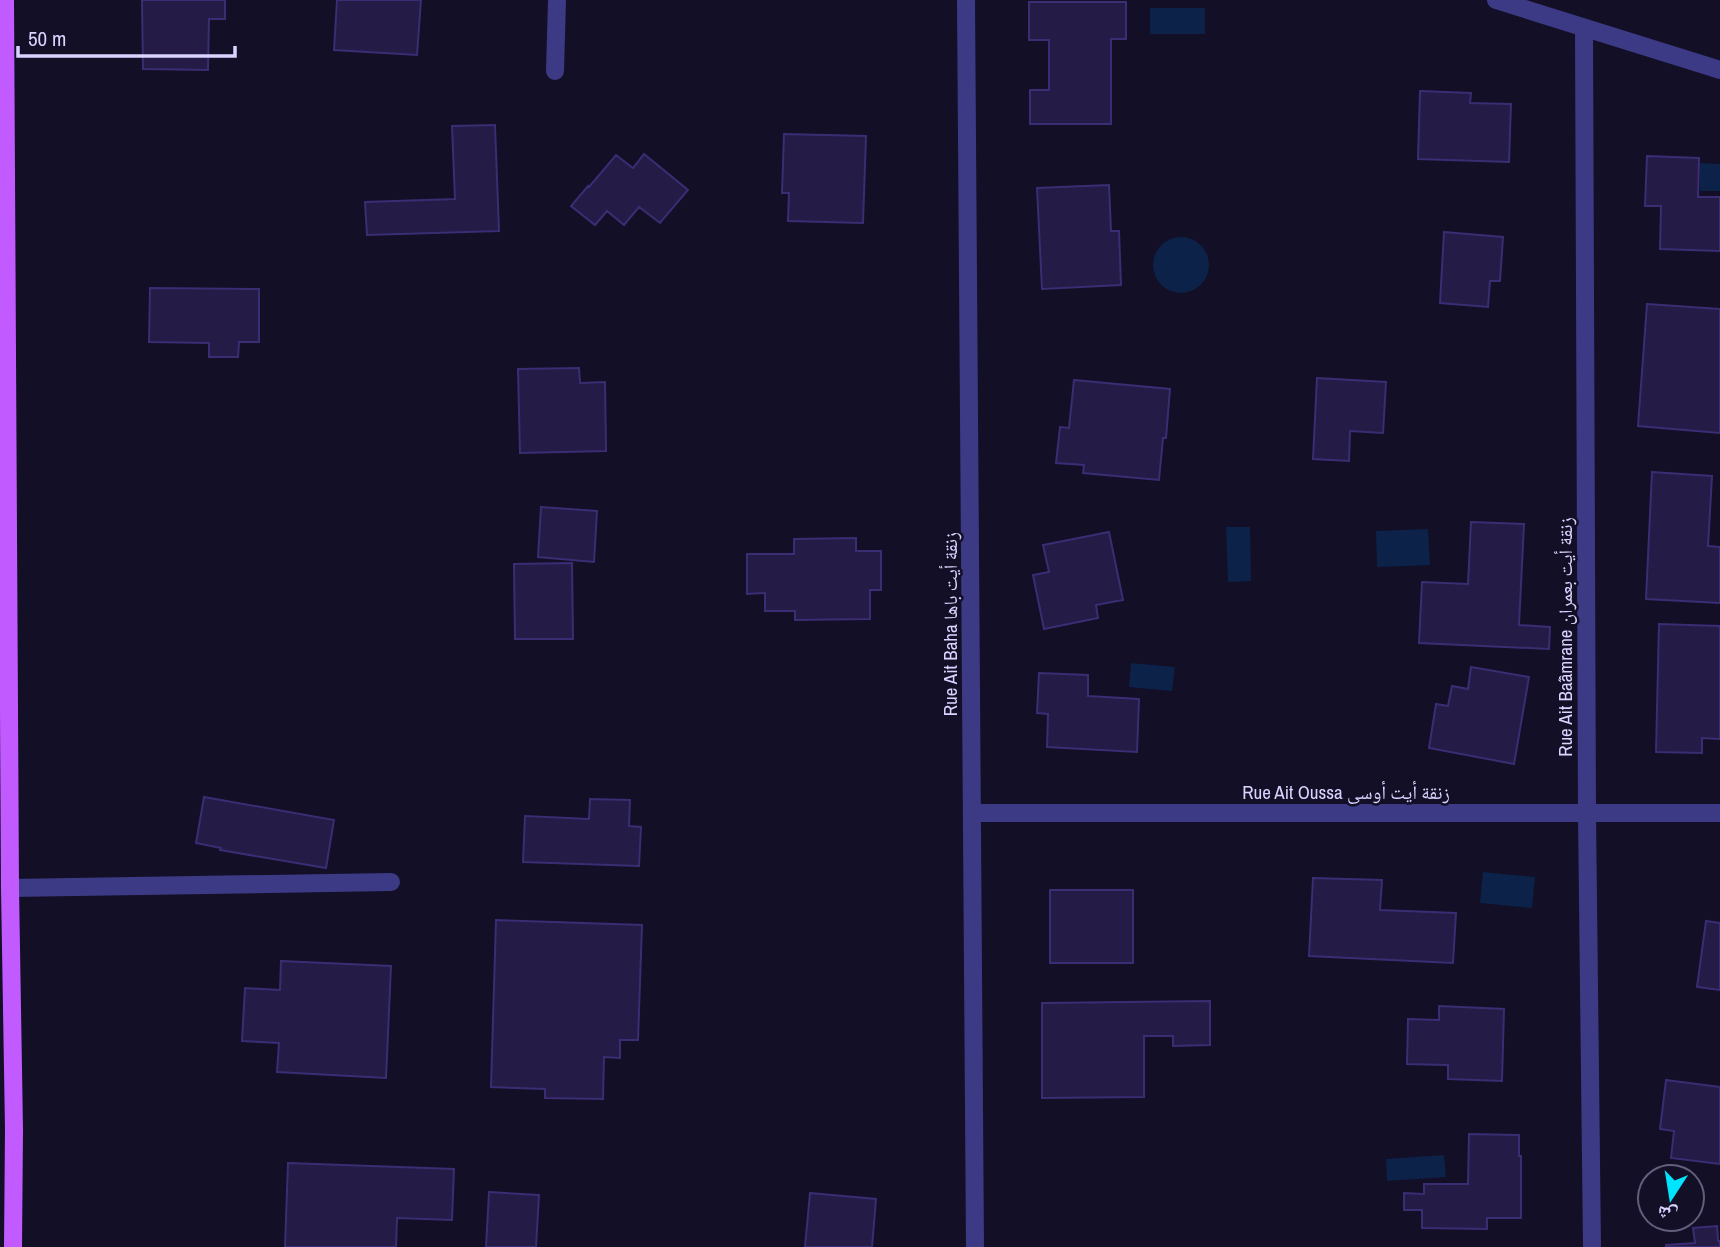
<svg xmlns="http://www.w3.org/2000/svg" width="1720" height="1247" font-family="'Archivo Narrow','Noto Naskh Arabic',sans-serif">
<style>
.water{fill:#0c2248}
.building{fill:#241b47;stroke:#3b2d73;stroke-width:2}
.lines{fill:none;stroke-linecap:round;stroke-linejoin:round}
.street{stroke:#3d3a85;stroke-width:18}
.primary{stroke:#c25bff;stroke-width:18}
.labels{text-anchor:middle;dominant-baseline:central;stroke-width:5;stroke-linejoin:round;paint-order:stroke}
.street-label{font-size:19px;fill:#d9d4ff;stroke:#130f26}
</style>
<rect width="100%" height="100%" fill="#130f26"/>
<path class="water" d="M1150 8H1205V34H1150Z
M1700 163 1720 164V191H1700Z
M1153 265a28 28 0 1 1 56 0a28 28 0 1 1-56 0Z
M1226 527H1250L1251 581 1228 582Z
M1428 529 1430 565 1377 567 1376 531Z
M1131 663 1175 667 1172 691 1129 687Z
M1483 872 1535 877 1532 908 1480 903Z
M1444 1155 1446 1177 1387 1181 1386 1159Z"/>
<path class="building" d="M142 0H225V19H209L208 70 143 69Z
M337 0H421L417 55 334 50Z
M1029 2H1126V39H1111V124H1030V90H1049V40H1029Z
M1420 91 1471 93 1470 103 1511 104 1509 162 1418 159Z
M495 125 499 231 367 235 365 202 455 199 452 126Z
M784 134 866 136 863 223 788 221 789 193H782Z
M644 154 688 190 660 223 639 207 624 225 607 211 595 225 571 206 588 186 589 187 616 155 633 168Z
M1647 156 1699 158 1698 197H1720V251L1660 249 1661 206H1645Z
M1109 185 1111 231H1119L1121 285 1042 289 1037 188Z
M1444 232 1503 237 1500 281H1490L1488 307 1440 303Z
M150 288 259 289V342H239L238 357H209V343L149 342Z
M1647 304 1720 309V433L1638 426Z
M579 368 580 383 605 382 606 451 520 453 518 369Z
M1317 378 1386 382 1383 433 1350 431 1349 461 1313 459Z
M1074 380 1170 389 1166 438H1163L1159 480 1083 473 1084 465 1056 463 1060 427 1069 428Z
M1652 472 1712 476 1708 546 1720 547V603L1646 599Z
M541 507 597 511 594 562 538 557Z
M1471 522 1524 524 1519 625 1550 627 1549 649 1419 643 1422 582 1468 584Z
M1109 532 1123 600 1096 605 1098 618 1044 629 1033 575 1049 572 1043 545Z
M856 538V551H881V590H870V619L795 620V611H765V593L747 594V554H794V539Z
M572 563 573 639H515L514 564Z
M1659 624 1720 626V739L1702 738V753L1656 752Z
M1471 667 1529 677 1514 764 1429 748 1436 704 1448 706 1452 686 1468 689Z
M1039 673 1088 675V696L1139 699 1137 752 1047 747 1048 714 1037 713Z
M204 797 334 820 326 868 220 850 221 848 196 843Z
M590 799 630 800 629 826 641 827 639 866 523 862 525 816 589 819Z
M1313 878 1382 880 1380 910 1456 913 1453 963 1309 956Z
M1050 890H1133V963H1050Z
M496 920 642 925 638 1040H620V1058L604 1057 603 1099 545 1098V1089L491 1087Z
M1706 921 1720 923V990L1697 987Z
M281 961 391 966 386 1078 277 1072 279 1043 242 1041 245 988 280 990Z
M1210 1001V1045L1173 1046V1036H1144V1097L1042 1098V1003Z
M1439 1006 1504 1009 1502 1081 1448 1079V1065L1407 1064 1408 1019 1439 1020Z
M1666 1080 1720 1087V1164L1671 1158 1674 1131 1660 1129Z
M1469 1134 1519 1135V1156H1521V1218H1487V1229L1422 1228V1210H1404V1193L1424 1194V1184H1468Z
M288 1163 454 1169 452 1220 397 1218 396 1247H285Z
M489 1192 539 1195 536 1247H486Z
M810 1193 876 1199 872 1247H805Z
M1717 1226 1718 1241H1720V1247H1666V1245L1695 1243 1693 1228Z"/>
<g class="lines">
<path class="street" d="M966 0 975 1247
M1496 0 1720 70
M1584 28 1587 814 1592 1247
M555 71 557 0
M972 813H1720
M10 888 391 882"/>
<path class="primary" d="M5 0 10 888 14 1129 13 1247"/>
</g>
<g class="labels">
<g class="street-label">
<text transform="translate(950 624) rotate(-90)">Rue Ait Baha زنقة أيت باها</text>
<text transform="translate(1565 637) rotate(-90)">Rue Ait Ba´âmrane زنقة أيت بعمران</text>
<text x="1346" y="792">Rue Ait Oussa زنقة أيت أوسى</text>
</g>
</g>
<g transform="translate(1671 1198) rotate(192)"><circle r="33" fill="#130f26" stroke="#625e7d" stroke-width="2"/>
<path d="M0-5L12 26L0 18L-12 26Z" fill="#00e5ff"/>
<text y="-10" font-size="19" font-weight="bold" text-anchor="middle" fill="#d9d4ff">ش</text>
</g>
<path d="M18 46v10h217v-10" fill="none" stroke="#d9d4ff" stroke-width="3.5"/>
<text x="28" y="46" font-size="21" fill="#d9d4ff" stroke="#130f26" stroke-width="5" paint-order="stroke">50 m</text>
</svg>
